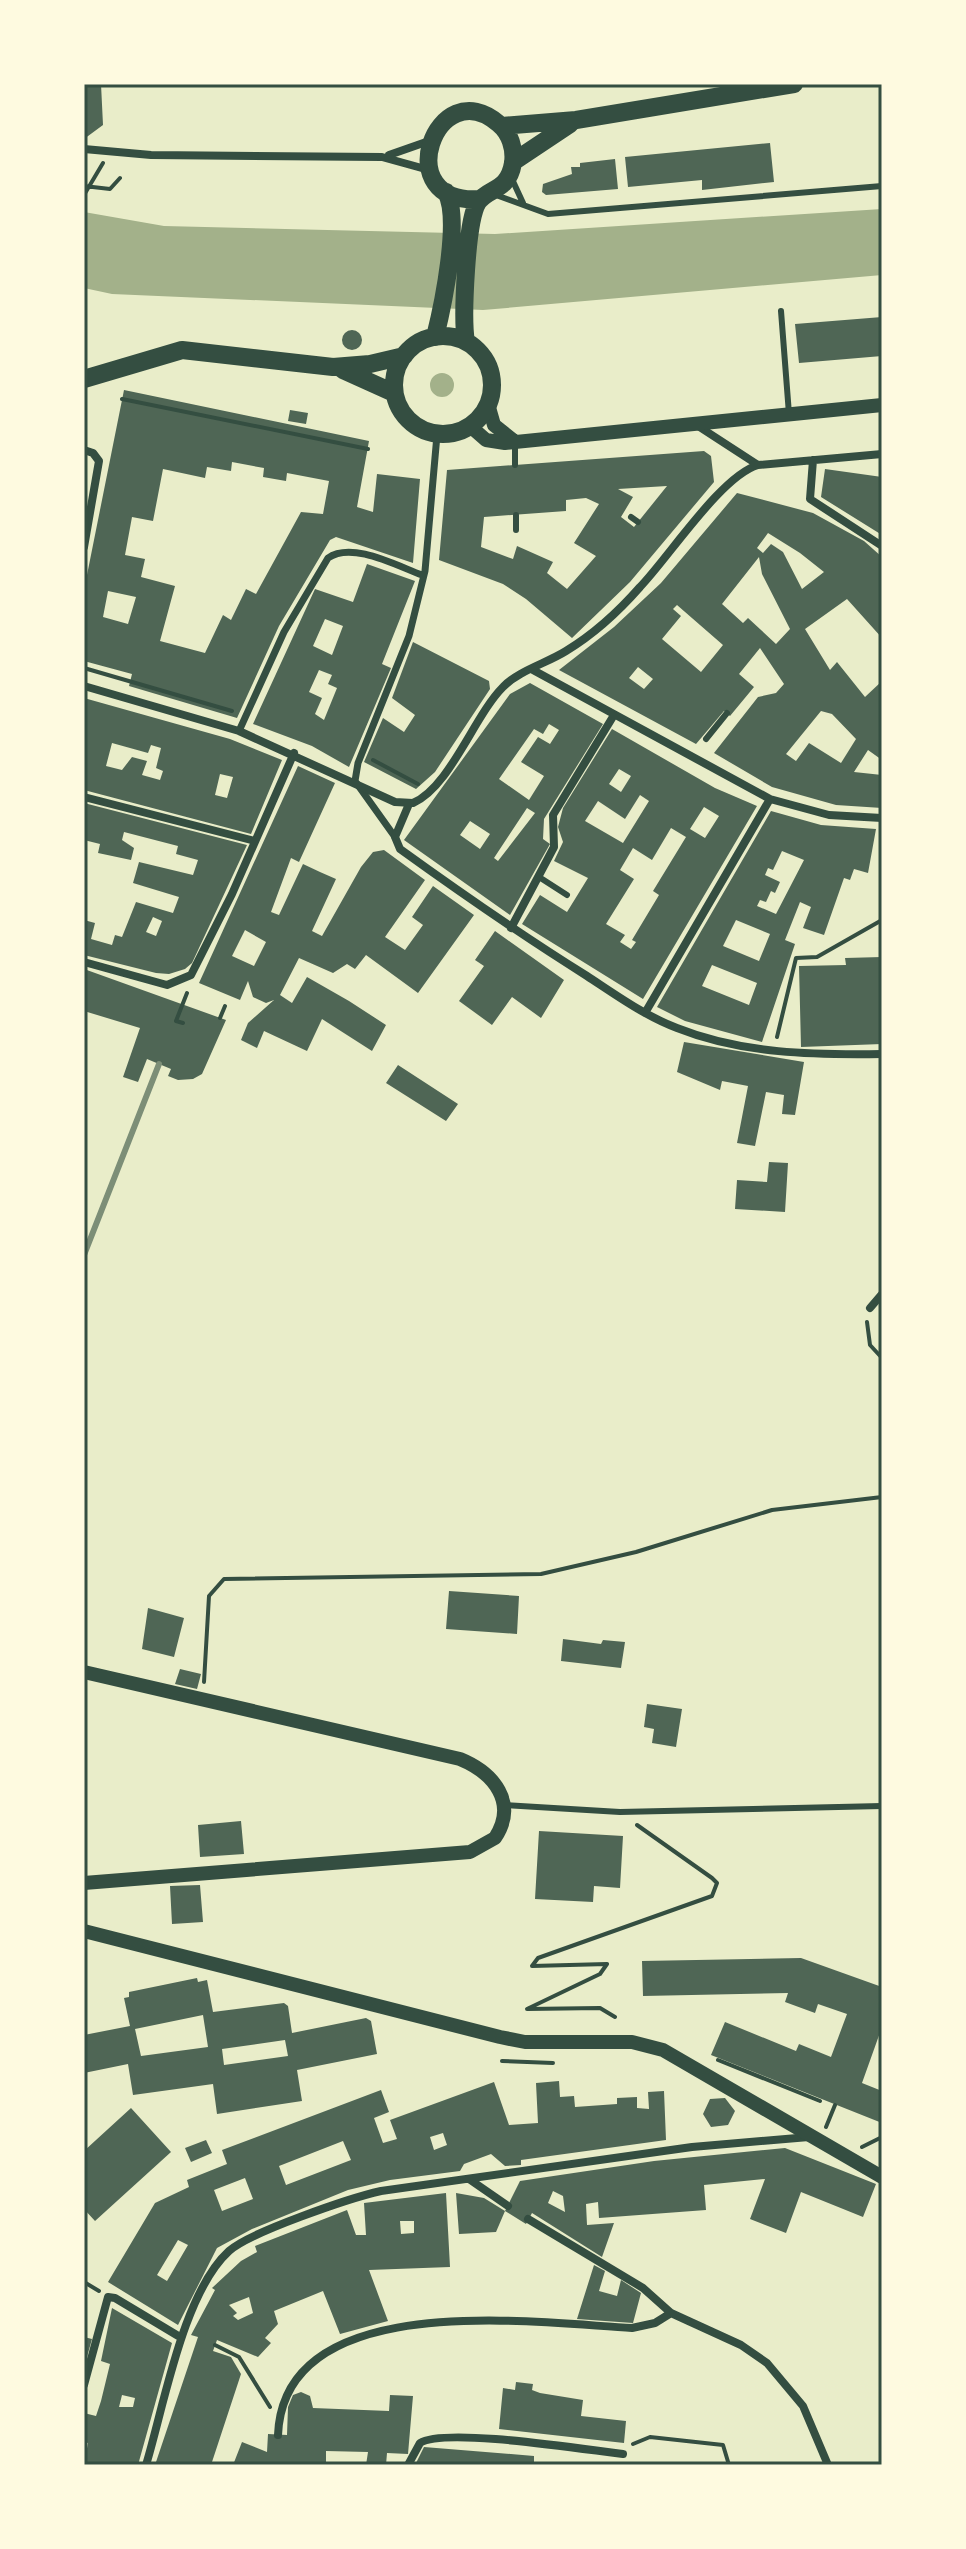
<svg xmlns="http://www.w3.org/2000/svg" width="966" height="2549" font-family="Raleway,sans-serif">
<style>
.water{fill:#a3b18a}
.building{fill:#4f6655;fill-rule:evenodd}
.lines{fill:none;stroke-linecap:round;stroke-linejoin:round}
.path{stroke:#344e41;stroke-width:4}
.service{stroke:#344e41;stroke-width:6}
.pedestrian{stroke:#344e41;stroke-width:7}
.minor{stroke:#344e41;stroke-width:8}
.tertiary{stroke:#344e41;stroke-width:14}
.primary{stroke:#344e41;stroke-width:18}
.rail{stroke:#7c8e77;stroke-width:6}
.neatline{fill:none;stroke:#344e41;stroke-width:3}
</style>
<rect width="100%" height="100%" fill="#e9edc9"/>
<path class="water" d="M882 209V275L483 310 112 294 84 288V212L164 226 495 234Z
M430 385a12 12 0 1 1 24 0a12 12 0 1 1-24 0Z"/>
<path class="building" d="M84 84H101L103 125 84 139Z
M770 143 774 182 702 190V180L628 187 625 157Z
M615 159 618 189 546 195 542 192 543 184 572 174 571 167H580V163Z
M882 317V356L799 363 795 324Z
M342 340a10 10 0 1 1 20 0a10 10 0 1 1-20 0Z
M124 390 369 441 357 507 373 512 377 474 420 479 413 563 336 537 330 540 279 626 237 718 129 686 132 674 84 661V590ZM232 462 264 468 263 477 286 481 287 473 329 481 323 514 301 512 256 594 246 589 231 620 223 615 205 653 160 641 175 586 141 577 145 559 125 555 132 517 153 521 163 469 205 478 207 467 231 471ZM108 591 136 597 128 624 103 617Z
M290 410 308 413 306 424 288 421Z
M704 451 711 456 714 482 630 582 572 638 526 599 503 584 439 560 447 470ZM667 486 634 527 621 517 633 497 618 489ZM586 498 599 504 574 543 596 556 567 589 547 573 553 562 517 546 513 559 481 547 484 517 566 511V500Z
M825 469 882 477V535L821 497Z
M737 493 813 513 864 541 882 557V638L847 599 805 629 830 670 837 662 865 697 882 681V760L868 750 854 772 882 775V808L836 805 772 787 714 753 758 697 776 693 784 684 760 648 739 674 754 687 730 716 724 711 696 744 559 670 614 627 661 583ZM768 533 800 553 824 572 802 589 783 552 771 544 763 553 757 548ZM759 557 762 574 790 629 776 644 748 618 743 623 722 604ZM677 605 723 645 701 672 662 639 681 616 673 609ZM638 667 653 679 644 689 629 678ZM821 711 832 714 856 739 841 763 809 743 796 761 786 754Z
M367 564 415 581 382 664 391 668 349 767 312 746 253 724 315 589 353 602ZM325 619 343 626 332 655 313 646ZM319 670 332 675 328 684 337 688 324 720 315 714 322 698 309 692Z
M413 642 489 681 490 689 435 772 416 789 364 762 383 718 404 732 415 715 392 698Z
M530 683 603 724 544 819 543 839 550 844 510 915 404 840 510 694ZM549 724 559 730 550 744 538 737 521 762 544 776 529 800 499 779 534 729 543 734ZM527 808 535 813 498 861 494 858ZM470 821 490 834 480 849 460 835Z
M84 698 230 739 282 760 251 834 84 790ZM112 743 148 753 151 745 161 748 156 768 163 771 160 780 142 775 147 761 132 757 122 770 106 766ZM220 774 233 777 227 798 215 795Z
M612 729 715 788 757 806 643 999 522 924 540 895 567 912 588 878 554 861 563 842 558 827 563 808ZM619 769 631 776 621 792 609 784ZM640 795 649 801 623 843 585 821 598 801 625 819ZM704 807 719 816 705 838 690 829ZM671 828 686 837 653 891 659 895 632 940 636 942 631 949 620 942 625 935 606 924 634 879 620 870 633 848 652 860Z
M298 766 335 783 299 862 291 858 271 912 279 915 303 864 320 872 336 879 312 931 322 936 361 867 373 852 384 850 425 880 385 937 405 950 423 925 412 917 433 886 474 915 418 993 366 955 355 969 347 964 333 973 299 958 280 995 292 1003 307 977 349 1001 386 1025 372 1051 322 1019 307 1051 264 1031 257 1048 241 1040 248 1023 274 1000 266 1003 253 997 248 981 240 1000 199 983ZM245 930 266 942 254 966 232 956Z
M84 803 247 845 192 963 185 969 169 974 156 973 84 955V920L95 923 91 939 112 945 115 935 122 937 136 902 173 913 179 897 133 883 139 862 193 875 198 860 176 854 178 846 124 832 122 840 134 848 131 860 98 853 100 844 84 840ZM153 917 162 921 156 936 146 932Z
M771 811 821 825 876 829 868 873 854 869 850 880 844 878 824 935 803 928 811 907 800 902 785 940 795 944 762 1042 685 1021 657 1007ZM782 851 804 860 776 914 757 906 760 900 766 902 771 891 775 893 780 882 765 875 768 868 773 870ZM736 920 770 934 759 961 723 946ZM712 965 757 983 749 1005 702 986Z
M495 931 564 980 541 1018 512 997 492 1025 459 1001 484 966 475 960Z
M882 957V1044L801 1047 799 966 846 965 845 958Z
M84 969 226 1020 202 1074 193 1079 178 1080 168 1076 171 1069 147 1059 138 1082 123 1077 140 1028 84 1011Z
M684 1042 804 1062 795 1115 782 1114 784 1095 766 1092 755 1146 737 1143 748 1086 722 1081 720 1090 677 1072Z
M398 1065 458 1104 446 1121 386 1083Z
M769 1162 788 1163 785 1212 735 1209 737 1180 767 1182Z
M449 1591 519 1596 517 1634 446 1629Z
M148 1608 184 1618 174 1657 142 1649Z
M563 1639 601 1644 603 1640 625 1642 621 1668 561 1661Z
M180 1669 201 1674 197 1689 175 1684Z
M647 1704 682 1709 676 1747 652 1743 654 1729 644 1727Z
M241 1821 244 1854 200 1857 198 1825Z
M539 1831 623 1836 620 1888 594 1886 593 1902 535 1899Z
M200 1885 203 1922 172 1924 170 1886Z
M801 1958 882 1987V2027L862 2083 882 2091V2123L711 2055 725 2022 796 2051 799 2044 831 2057 847 2014 818 2004 815 2013 785 2002 788 1993 643 1996 642 1961Z
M197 1978 198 1982 207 1980 213 2012 284 2003 288 2006 292 2033 366 2018 371 2021 377 2054 297 2070 302 2101 217 2114 213 2084 133 2095 128 2064 84 2073V2035L130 2026 124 1998 129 1997V1992ZM203 2015 208 2047 141 2056 135 2029ZM285 2040 288 2056 224 2065 222 2049Z
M559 2081 560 2097 574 2096 575 2107 617 2104V2098L637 2097V2108L649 2109 648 2092 664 2091 666 2140 521 2160V2165L505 2166 491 2154 464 2164 460 2171 390 2180 348 2190 252 2229 217 2248 178 2325 108 2282 155 2203 189 2187 187 2180 227 2164 222 2150 381 2090 389 2112 374 2118 383 2143 397 2139 390 2120 494 2082 509 2125 538 2123 536 2083ZM443 2133 447 2145 434 2150 430 2137ZM343 2141 351 2160 286 2185 279 2166ZM245 2178 253 2199 222 2211 214 2190ZM178 2240 188 2245 167 2281 157 2275Z
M725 2098 735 2111 728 2125 711 2127 703 2114 710 2099Z
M131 2108 171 2152 95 2221 84 2209V2151Z
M206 2140 212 2153 191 2162 185 2148Z
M785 2148 876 2184 863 2217 801 2192 786 2233 750 2219 765 2179 704 2185 706 2210 599 2218 598 2202 586 2204 587 2225 614 2223 602 2257 532 2213 526 2224 505 2211 496 2232 459 2234 456 2193 484 2198 505 2211 520 2181 654 2161ZM553 2191 563 2196 565 2212 548 2203Z
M446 2193 450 2267 369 2270 388 2321 340 2334 323 2291 274 2311 278 2324 265 2338 271 2343 258 2357 217 2340 213 2351 231 2357 241 2374 211 2465H155L198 2337 191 2335 215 2290 212 2288 241 2261 257 2252 255 2246 347 2210 356 2235H366L364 2203ZM400 2221H414V2233L401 2234ZM249 2297 253 2313 238 2320 233 2316 237 2313 229 2305Z
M594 2265 605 2271 599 2291 617 2296 621 2280 641 2293 633 2323 577 2319Z
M112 2308 172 2343 138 2465H84L88 2443 84 2442V2413L96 2416 101 2401 110 2364 101 2361ZM122 2395 135 2398 133 2407H119Z
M84 2337 92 2339 85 2364H84Z
M516 2382 533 2384 532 2390 540 2393 583 2400 581 2416 626 2421 624 2443 499 2429 503 2388 515 2390Z
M301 2392 310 2396 313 2408 389 2411 390 2395 413 2396 408 2454 387 2453 386 2465H366L368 2452 326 2451V2465H233L242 2442 267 2452 268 2434 287 2435 288 2407 293 2395Z
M424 2447 534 2456V2465H415Z"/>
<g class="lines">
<path class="path" d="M84 186 110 189 120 178
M84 195 103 163
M122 399 368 449
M84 668 232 711
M373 760 418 784
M220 1018 225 1006
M183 1023 176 1021 187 993
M777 1037 796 958 817 957 882 920
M867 1322 870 1345 882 1358
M204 1682 209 1596 224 1579 541 1574 636 1552 772 1510 882 1497
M615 2017 600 2008 527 2009 600 1974 607 1964 532 1966 538 1958 712 1896 717 1883 712 1878 637 1825
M718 2060 820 2101
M502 2061 553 2063
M826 2127 835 2105
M862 2147 882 2137
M84 2282 99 2291
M215 2345 239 2357 270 2407
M633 2444 650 2437 723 2445 729 2465"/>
<path class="service" d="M511 177 523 203
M496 195 548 214 882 186
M781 311 789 414
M515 441V465
M516 515V530
M631 517 638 522
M706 739 727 713
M539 877 567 895
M503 1805 620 1812 882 1806"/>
<path class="pedestrian" d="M239 731 284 632 328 558C352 541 397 566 422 575
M395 837 355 781 358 763 409 636 425 571 437 435"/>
<path class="minor" d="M84 149 151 155 382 157 429 170
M389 155 429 141
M698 426 758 465 882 454
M84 450 93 453 99 461 84 547
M813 460 810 499 882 546
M533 670 770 799 829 815 882 818
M84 686 239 731 395 802 413 803C450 787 474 716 503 687 518 671 547 663 566 651 594 634 619 611 640 587 669 557 721 476 758 465
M84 797 255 841
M409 804 395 837 400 849C461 893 523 936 587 976 616 995 645 1016 677 1028 742 1054 814 1055 882 1054
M511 928 554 847 553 815 614 715
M84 962 167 985 191 975 232 894 294 753
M645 1013 770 799
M870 1308 882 1294
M469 2179 508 2206
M528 2219 643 2288 671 2313 741 2345 767 2363 803 2406 828 2465
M84 2385 108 2297 115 2298 180 2337
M278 2435C284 2287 535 2323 632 2328L655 2323 671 2313
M146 2465C164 2406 183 2293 229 2251 250 2232 350 2198 381 2191L692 2147 809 2137
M408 2465 420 2443C445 2427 587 2450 623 2454"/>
<path class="tertiary" d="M488 404 494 425 514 441
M470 426 486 440 505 443 882 405
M84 1672 460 1759C494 1773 518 1803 495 1838L470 1852 84 1883
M84 1931 500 2037 525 2042H632L663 2050 882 2177"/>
<path class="primary" d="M502 126 576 120 794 84
M513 162 570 124
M394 385a49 49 0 1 1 98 0a49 49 0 1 1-98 0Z
M435 337C443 305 461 219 446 192
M466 342C462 319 466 221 478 202 489 187 508 192 513 163 515 149 510 133 499 124 436 69 387 207 481 199
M343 370 394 393
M84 379 182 350 333 367 370 364 404 356"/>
<path class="rail" d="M84 1255 159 1064"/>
</g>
<rect width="966" height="2549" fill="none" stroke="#fefae0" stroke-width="172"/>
<rect x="86" y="86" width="794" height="2377" class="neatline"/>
</svg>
